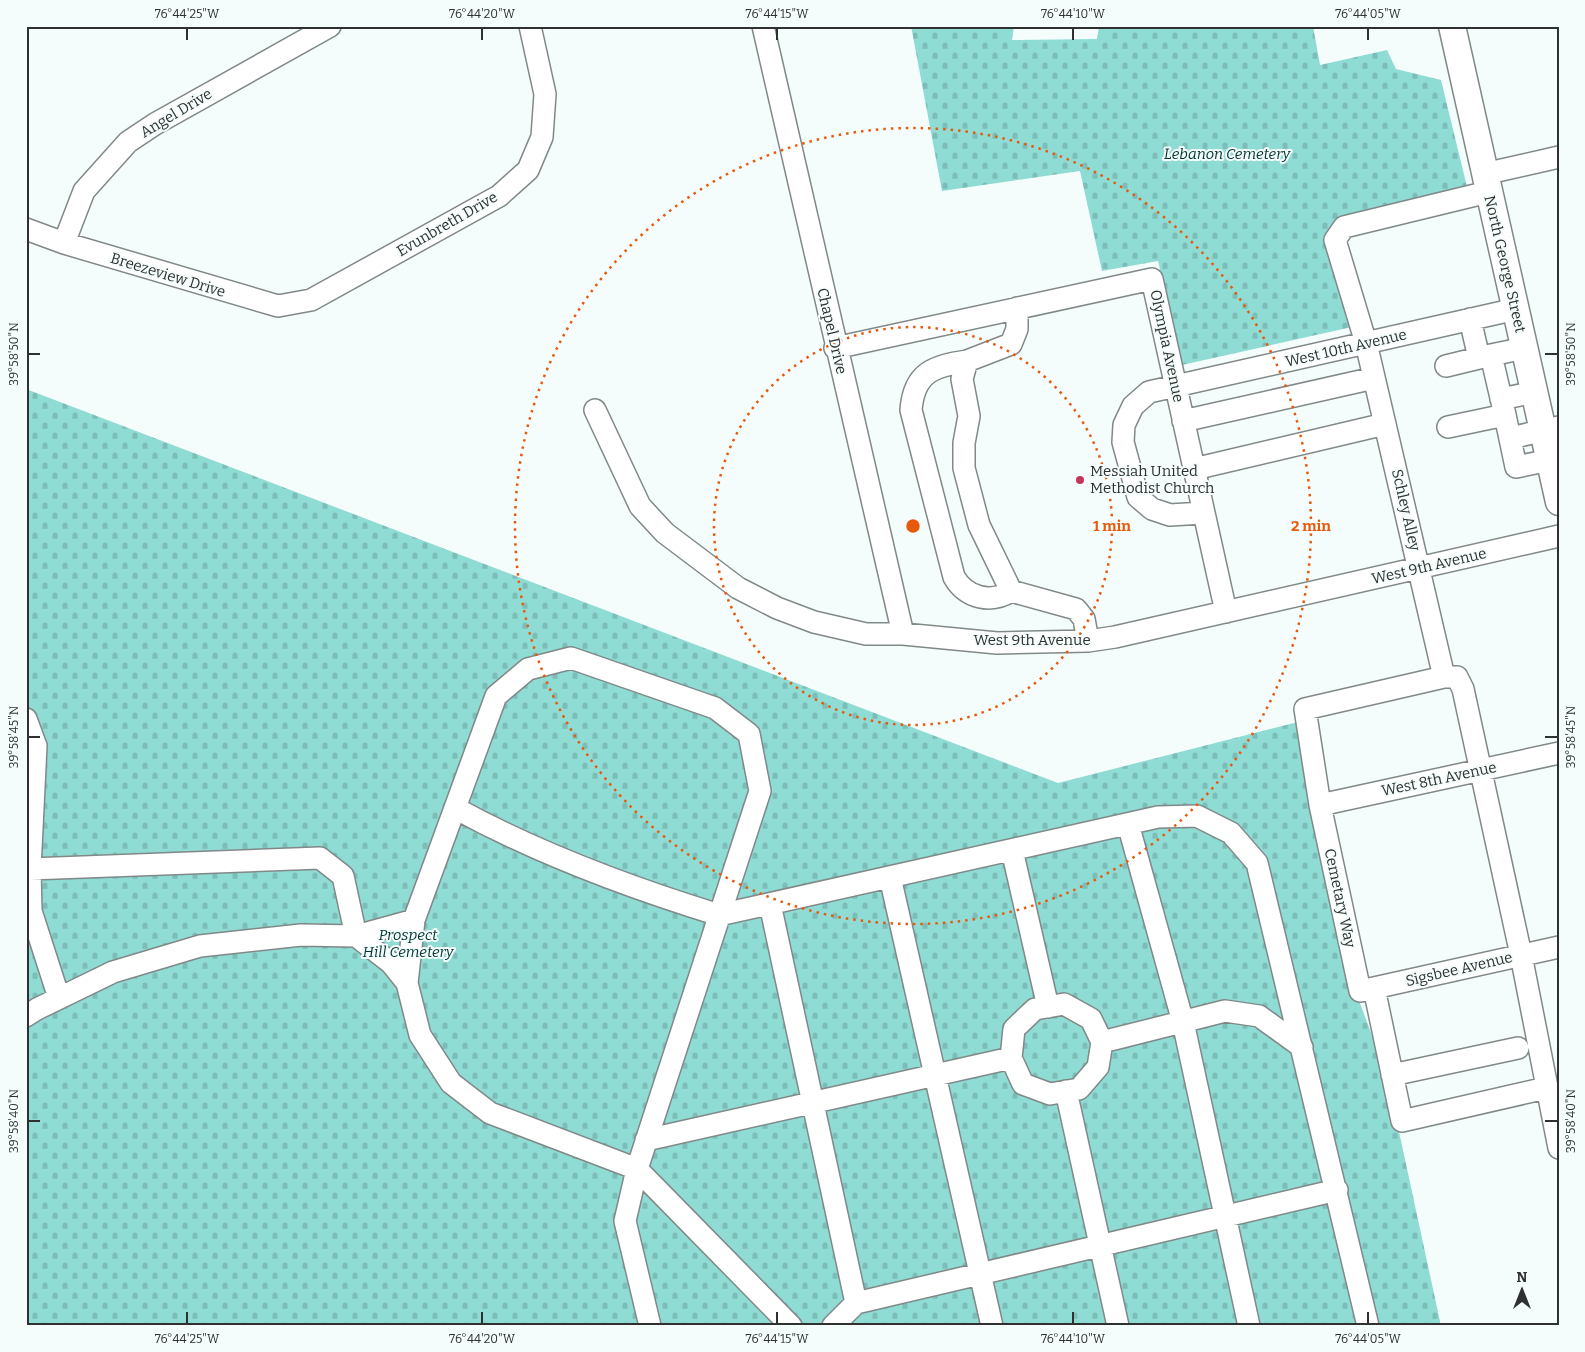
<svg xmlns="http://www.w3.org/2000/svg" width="1585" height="1352" font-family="Bitter,serif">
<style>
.cemetery{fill:url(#cemetery-stones)}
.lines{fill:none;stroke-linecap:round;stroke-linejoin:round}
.minor-casing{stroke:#818888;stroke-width:24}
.major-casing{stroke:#818888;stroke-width:29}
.minor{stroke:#fff;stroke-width:21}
.major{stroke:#fff;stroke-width:26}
.ticks{fill:none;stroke:#2e3130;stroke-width:2}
.ring{fill:none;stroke:#e8590c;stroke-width:2.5;stroke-dasharray:2.5 5}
.poi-dot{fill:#c4355d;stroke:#f5fdfc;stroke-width:2}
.labels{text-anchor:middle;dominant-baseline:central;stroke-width:4;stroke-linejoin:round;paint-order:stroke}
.street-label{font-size:15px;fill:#2e3130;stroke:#f5fdfc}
.park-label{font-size:15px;font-style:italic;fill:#003633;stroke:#f5fdfc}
.poi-label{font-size:15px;fill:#2e3130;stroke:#f5fdfc;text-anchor:start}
.centre{fill:#e8590c;stroke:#f5fdfc;stroke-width:2.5}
.ring-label{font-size:15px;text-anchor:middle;font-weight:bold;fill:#e8590c;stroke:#f5fdfc;stroke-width:4;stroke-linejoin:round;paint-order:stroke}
.neatline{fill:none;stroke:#2e3130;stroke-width:2}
.ticks-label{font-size:12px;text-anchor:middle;fill:#2e3130}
</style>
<defs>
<pattern id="cemetery-stones" width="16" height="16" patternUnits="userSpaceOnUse" patternTransform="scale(1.25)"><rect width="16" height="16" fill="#8fdcd5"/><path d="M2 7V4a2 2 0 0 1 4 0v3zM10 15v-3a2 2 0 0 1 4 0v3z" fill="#7cbdb7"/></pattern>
</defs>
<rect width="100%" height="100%" fill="#f5fdfc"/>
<path class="cemetery" d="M911 26H1014L1012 40 1097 39 1099 26H1313L1320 65 1387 50 1396 69 1441 80 1469 195 1335 227 1361 325 1182 365 1158 261 1102 271 1080 171 942 191Z
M26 389 1058 783 1298 722 1354 987 1387 1076 1441 1326H26Z"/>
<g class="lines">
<defs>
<path id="minor" d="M763 26 903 634
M1484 174 1559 157
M26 229 64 243 278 306 311 300 499 196 528 170 542 137 545 94 530 26
M64 243 84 191 128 142 155 124 330 26
M1017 308V329L1011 344 967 361 962 379 969 416 964 443V468L979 525 1011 591 1076 609 1084 619 1088 641
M835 348 1152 279 1226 612
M1491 355 1525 348
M967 361C934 366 914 372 911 410L954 577C966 598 991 604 1011 591
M1446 366 1479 358 1470 319
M1501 399 1535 392
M595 410 640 506 665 533 738 588 777 608 814 622 866 634H903L997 643 1088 641 1115 637 1559 536
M1505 415 1516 467 1550 460
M1183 421 1374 378
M1448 427 1505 415 1491 355 1479 358
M1510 438 1559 427
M1194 469 1385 424
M1203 513 1170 515 1152 509 1138 497 1123 442 1124 425 1133 406 1149 392 1516 309
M1444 677 1366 343 1335 240 1344 227 1488 192
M26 719 36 746 30 869
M1320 805 1559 753
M455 808C539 854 628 887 719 915L1158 817 1197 816 1231 833 1257 863 1368 1326
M1128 824 1183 1022 1249 1326
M1012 850 1048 1007
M890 877 992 1326
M770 904 856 1303
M1559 947 1374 988 1360 991 1320 805 1305 709 1444 677H1457L1463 689 1521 955 1559 1148
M1374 988 1402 1121 1546 1088
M59 998 31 911 30 869 320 858 343 876 356 936 414 920
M26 1016 37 1009 113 972 200 946 301 935 356 936 391 963 407 983 420 1035 451 1083 490 1113 637 1169 760 791 749 734 715 708 571 658 528 669 496 696 414 920 407 983
M1102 1042 1225 1011 1259 1016 1302 1047
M1392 1075 1518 1048
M1066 1091 1118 1326
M646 1140 1011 1058 1014 1029 1035 1009 1064 1004 1091 1019 1102 1042 1098 1067 1079 1089 1050 1094 1023 1084 1011 1058
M650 1326 625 1221 637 1169 791 1326
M833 1326 856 1303 1337 1190"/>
<path id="major" d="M1452 26 1559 502"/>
</defs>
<use href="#minor" class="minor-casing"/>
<use href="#major" class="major-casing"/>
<use href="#minor" class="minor"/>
<use href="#major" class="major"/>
</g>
<path class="ticks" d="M187 28V40M482 28V40M777 28V40M1073 28V40M1368 28V40M28 354H40M1545 354H1558M28 737H40M1545 737H1558M28 1121H40M1545 1121H1558M187 1312V1324M482 1312V1324M777 1312V1324M1073 1312V1324M1368 1312V1324"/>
<g class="ring">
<circle cx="913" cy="526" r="199"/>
<circle cx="913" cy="526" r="398"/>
</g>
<circle class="poi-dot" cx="1080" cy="480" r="5"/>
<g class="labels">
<g class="street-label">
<text transform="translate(176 113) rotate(-31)">Angel Drive</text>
<text transform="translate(447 224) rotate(-30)">Evunbreth Drive</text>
<text transform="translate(1505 264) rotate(77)">North George Street</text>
<text transform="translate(168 275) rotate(17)">Breezeview Drive</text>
<text transform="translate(832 331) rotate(77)">Chapel Drive</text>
<text transform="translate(1167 346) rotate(78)">Olympia Avenue</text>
<text transform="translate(1346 348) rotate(-13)">West 10th Avenue</text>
<text transform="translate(1406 510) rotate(77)">Schley Alley</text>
<text transform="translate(1429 566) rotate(-13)">West 9th Avenue</text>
<text x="1032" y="640">West 9th Avenue</text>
<text transform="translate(1439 779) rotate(-12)">West 8th Avenue</text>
<text transform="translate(1340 898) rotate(78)">Cemetary Way</text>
<text transform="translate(1459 969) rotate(-13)">Sigsbee Avenue</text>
</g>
<g class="park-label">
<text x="1227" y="154">Lebanon Cemetery</text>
<text x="408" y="935">Prospect<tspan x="408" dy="17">Hill Cemetery</tspan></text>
</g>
<g class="poi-label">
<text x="1090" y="471">Messiah United<tspan x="1090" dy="17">Methodist Church</tspan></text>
</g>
</g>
<circle cx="913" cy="526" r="8" class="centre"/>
<g class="ring-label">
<text x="1112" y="531">1 min</text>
<text x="1311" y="531">2 min</text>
</g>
<rect width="1585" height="1352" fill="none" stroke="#f5fdfc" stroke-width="55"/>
<g transform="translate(1522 1290)" stroke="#f5fdfc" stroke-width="4" paint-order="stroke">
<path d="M0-4L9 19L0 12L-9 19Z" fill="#2e3130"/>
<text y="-8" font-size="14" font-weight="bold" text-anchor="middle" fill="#2e3130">N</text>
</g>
<rect x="28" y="28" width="1530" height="1296" class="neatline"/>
<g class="ticks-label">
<text x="187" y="18">76°44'25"W</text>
<text x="482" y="18">76°44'20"W</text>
<text x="777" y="18">76°44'15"W</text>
<text x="1073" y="18">76°44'10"W</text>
<text x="1368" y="18">76°44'05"W</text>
<text transform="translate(14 354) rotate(-90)" y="4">39°58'50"N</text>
<text transform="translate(1571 354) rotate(-90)" y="4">39°58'50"N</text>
<text transform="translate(14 737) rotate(-90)" y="4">39°58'45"N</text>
<text transform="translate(1571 737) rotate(-90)" y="4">39°58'45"N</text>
<text transform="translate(14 1121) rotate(-90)" y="4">39°58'40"N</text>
<text transform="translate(1571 1121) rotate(-90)" y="4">39°58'40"N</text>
<text x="187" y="1343">76°44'25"W</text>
<text x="482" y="1343">76°44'20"W</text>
<text x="777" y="1343">76°44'15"W</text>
<text x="1073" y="1343">76°44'10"W</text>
<text x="1368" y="1343">76°44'05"W</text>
</g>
</svg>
